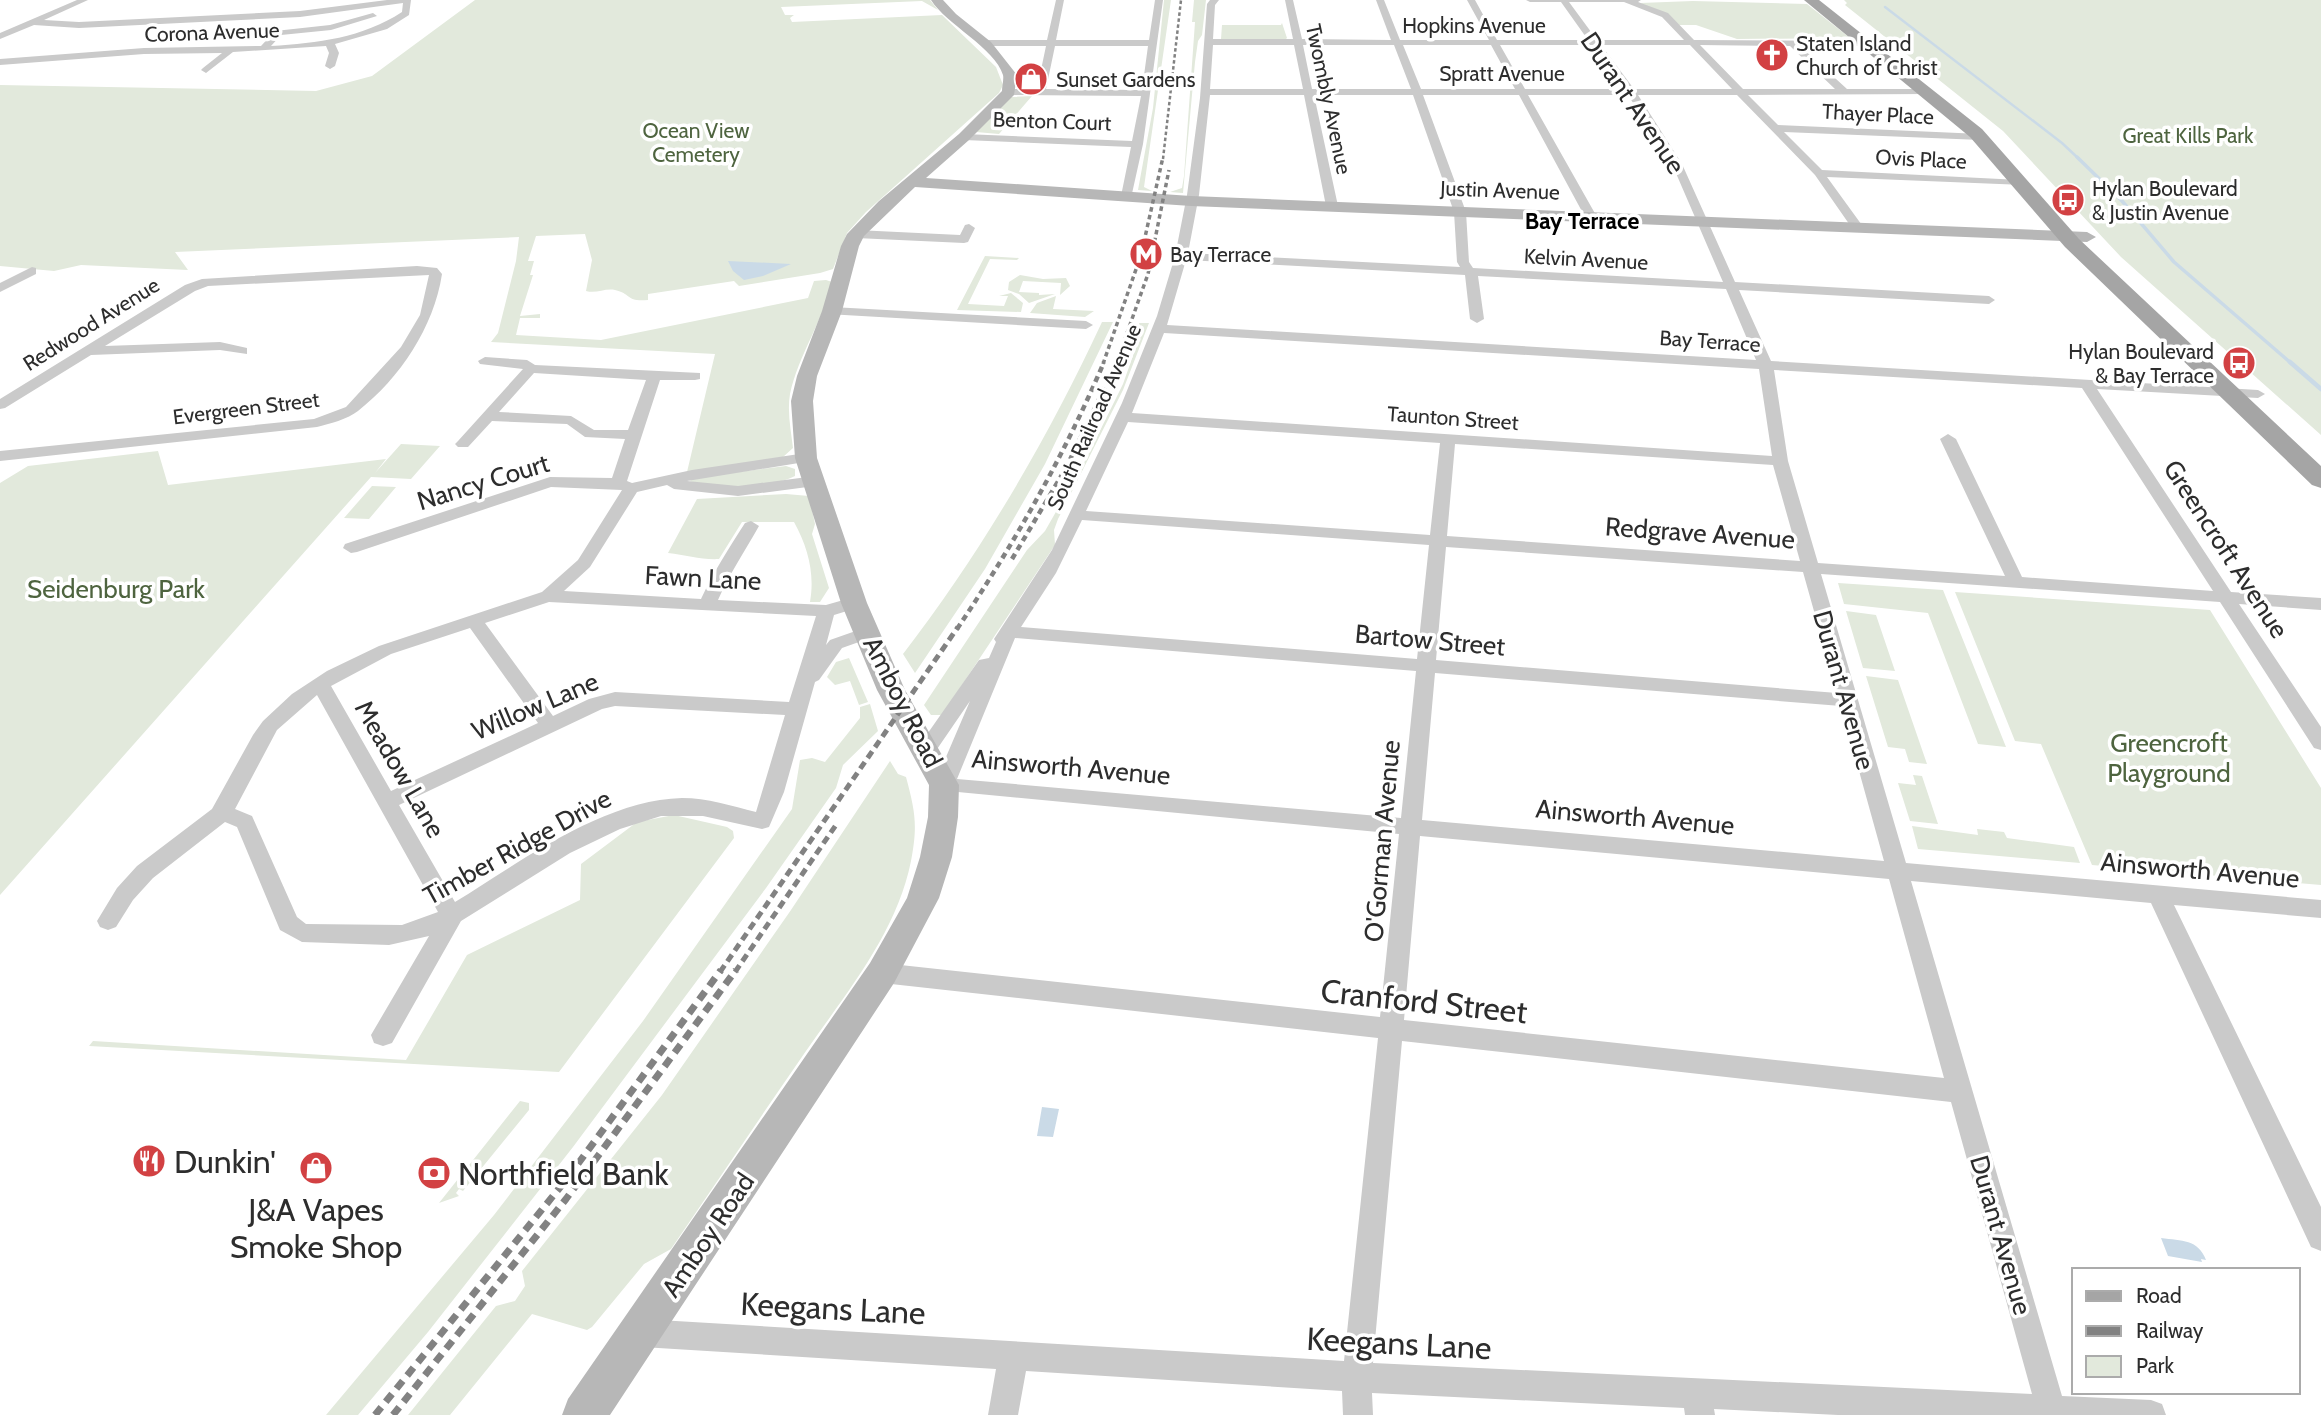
<svg xmlns="http://www.w3.org/2000/svg" width="2321" height="1415" font-family="Cabin,sans-serif">
<style>
.green{fill:#e2e9dc}
.water{fill:#cadae7}
.lines{fill:none;stroke-linecap:round;stroke-linejoin:round}
.stream-far2{stroke:#cadae7;stroke-width:2.5}
.stream-far1{stroke:#cadae7;stroke-width:3.5}
.stream{stroke:#cadae7;stroke-width:4.5}
.street{fill:#cacaca;fill-rule:evenodd}
.secondary{fill:#b7b7b7;fill-rule:evenodd}
.primary{fill:#a5a5a5;fill-rule:evenodd}
.rail-far4{stroke:#828282;stroke-width:2.5;stroke-dasharray:3.5 2.5;stroke-linecap:butt}
.rail-far3{stroke:#828282;stroke-width:3.5;stroke-dasharray:4.5 3.5;stroke-linecap:butt}
.rail-far2{stroke:#828282;stroke-width:4.5;stroke-dasharray:6 4.5;stroke-linecap:butt}
.rail-far1{stroke:#828282;stroke-width:5;stroke-dasharray:8 5;stroke-linecap:butt}
.rail{stroke:#828282;stroke-width:7;stroke-dasharray:10 7;stroke-linecap:butt}
.labels{text-anchor:middle;dominant-baseline:central;stroke-width:7;stroke-linejoin:round;paint-order:stroke}
.far-street-label{font-size:21px;fill:#2d2d2d;stroke:#fff}
.far-poi-label{font-size:21px;fill:#2d2d2d;stroke:#fff;text-anchor:start}
.far-park-label{font-size:21px;fill:#4e643f;stroke:#fff}
.far-neighbourhood-label{font-size:23px;font-weight:bold;fill:#000;stroke:#fff}
.street-label{font-size:26px;fill:#2d2d2d;stroke:#fff}
.park-label{font-size:26px;fill:#4e643f;stroke:#fff}
.near-street-label{font-size:32px;fill:#2d2d2d;stroke:#fff}
.near-poi-label{font-size:32px;fill:#2d2d2d;stroke:#fff;text-anchor:start}
</style>
<rect width="100%" height="100%" fill="#fff"/>
<path class="green" d="M475 0H930L938 10 922 1 781 7 785 15H794L790 18 792 22 942 15 996 67 1003 85 999 93 866 212 847 233 833 269 820 273 739 286 734 281 648 294V300C626 302 632 294 615 290 605 288 596 294 586 291L592 260 585 234 536 236 528 261H534L530 275H533L520 316 540 314V318H520L516 335 601 340 808 298 814 281 826 280 832 282C823 321 798 356 790 394 787 412 791 431 793 448L783 457 687 472 715 354 491 342 498 333 516 261 519 237 175 252 188 270 81 265 54 271 0 266V85L316 91 372 76Z
M1164 0H1171L1144 187 1152 191 1138 190 1153 108Z
M1194 0H1206L1202 35 1198 41 1195 62 1183 193 1170 192 1182 188 1184 176 1195 22H1192Z
M1844 0H2321V435L2121 257 2003 131 1845 5 1847 3Z
M1693 1 1807 4 1850 38 1737 39 1696 25H1679L1640 3Z
M1282 23 1287 38 1286 39H1221L1222 25H1281Z
M1032 96 999 134 976 132 1011 97Z
M985 256 1019 258 1017 260 990 259 968 304 1004 306 1008 296H999L1011 293 1023 303 1021 312 957 310Z
M1020 275 1043 279 1066 278 1070 286 1060 295 1061 283 1023 281 1019 292 1039 293V295L1055 294 1029 303 1019 294 1008 290 1009 282Z
M1056 296 1053 309 1094 311 1085 317 1030 313 1037 303Z
M1102 322H1113L1045 464 985 569 915 673 903 654C982 551 1047 440 1102 322Z
M1139 323H1149L1123 390 1058 519 1054 530 1055 545 942 715H931L924 705 1027 550 1045 531 1085 461 1123 384 1141 333Z
M401 444 440 446 411 479 371 477 0 895V483L28 466 158 451 168 485 386 459 375 473Z
M786 466 795 469V476C770 489 716 490 689 481L699 477Z
M372 486 396 487 369 519 344 518Z
M786 494 809 496 815 524 812 534 829 588 820 602H810C815 574 808 547 794 522H742L719 559C702 560 686 555 668 553L697 499Z
M1838 583 1943 590 2006 747 1978 744 1928 613 1844 604Z
M1955 592 2210 610 2321 788V885L2092 865 2041 744 2015 741Z
M1846 611 1876 615 1895 671 1863 668Z
M849 658 868 702 859 705 850 681 835 685 827 677 836 662Z
M1866 676 1898 680 1927 764 1909 762 1905 749 1888 747Z
M870 704 878 731 843 765 836 788 766 888 573 1147 428 1332 358 1415H326L494 1215 643 1021 792 809 800 760 812 758 825 762 860 718V707Z
M890 761 898 774 906 777C915 811 918 825 911 861 897 932 847 992 806 1051 761 1116 716 1183 671 1249L644 1264 592 1327 587 1330 532 1314 450 1415H408L496 1306 515 1301 525 1286 522 1271 662 1095 791 910Z
M1913 775 1922 776 1938 824 1910 821 1898 783 1916 785Z
M674 815 727 827 733 831 734 838 559 1072 89 1046 93 1041 406 1060 467 955 580 900 581 864 637 822Z
M1912 826 1978 835 1977 829 2004 832 2007 838 2074 847 2080 863 1918 849Z
M520 1101 529 1103V1110L463 1191 459 1189 456 1193 459 1196 439 1203Z"/>
<path class="water" d="M728 261 791 264 763 276 744 280 733 271Z
M1042 1107 1059 1109 1053 1137 1037 1136Z
M2161 1238C2182 1241 2198 1239 2206 1260L2201 1259 2202 1262 2168 1256Z"/>
<g class="lines">
<path class="stream-far2" d="M1885 7 2062 143 2079 159"/>
<path class="stream-far1" d="M2077 157 2122 201 2174 262 2292 364"/>
<path class="stream" d="M2290 362 2321 389"/>
<path class="street" d="M77 0H88L44 20 79 22 300 11 387 0H411L409 15 387 29 335 44 339 53 335 66 330 69 325 66 329 53 326 46 233 52 206 73 201 70 203 68 222 53 144 54 0 65V59L144 48 261 46 275 31 330 25 373 13 377 16 331 30 281 35 271 46C318 43 362 38 402 12L403 3 300 17 79 28 34 25 0 39V33Z
M1056 0H1064L1056 40H1149L1155 0H1163L1143 144 1131 198 1121 196 1131 147 964 140 959 137 964 134 1132 141 1141 96 1009 95 1004 92 1009 89H1037L1046 46H983L979 43 983 40H1047ZM1055 46H1148L1142 90 1046 89Z
M1210 0H1219L1215 5 1213 39H1293L1285 0H1293L1302 39 1391 40 1376 0H1384L1400 40H1489L1467 0H1475L1497 40H1588L1561 2H1530L1526 0H1641L1638 2 1668 13 1694 40 1869 41 1870 43 1866 46H1800L1847 89H1926L1929 90V94L1748 95 1778 125 1981 134 1986 137 1981 140 1784 132 1822 170 2020 180 2026 183 2024 185 1827 177 1864 228 1858 232 1854 231 1815 175 1737 95H1638L1682 164 1735 282 1989 296 1995 300 1989 304 1739 290 1771 361 2258 390 2265 394 2258 398 2097 389 2231 592 2321 598V610L2239 604 2321 727V750L2314 748 2220 602 1821 574 1906 863 2321 900V918L2174 905 2321 1207V1251L2311 1247 2151 903 1911 881 2062 1396 2151 1400 2162 1404 2166 1415H1838L1714 1409 1715 1415H1685L1684 1408 1372 1393 1373 1415H1343L1342 1391 1026 1371 1018 1415H988L996 1369 642 1347 632 1343 628 1333 632 1323 642 1319 1344 1361 1378 1038 882 983 874 980 870 973 874 966 882 963 1380 1017 1399 834 937 790 934 785 970 701 933 755H919L916 750 979 660 989 658 996 642 994 639 1052 550 1122 403 1157 316 1175 256 1187 195 1200 98 1207 4ZM1569 2H1624L1662 17 1684 40H1597ZM1213 45H1294L1303 89H1210ZM1303 45H1394L1411 89H1312ZM1403 45H1491L1515 89H1421ZM1500 45H1592L1624 89H1525ZM1601 45H1690L1732 89H1634ZM1700 45 1790 46 1835 89H1743ZM1210 95H1304L1326 206 1332 209 1338 206 1314 95H1413L1454 212 1457 262 1460 267 1188 253 1199 195ZM1423 95H1519L1585 217 1591 221 1597 217 1528 95H1628L1672 164 1723 282 1473 268 1469 262 1466 212ZM1186 260 1465 275 1470 319 1477 323 1484 319 1478 276 1726 289 1756 360 1167 325ZM1164 333 1759 369 1772 456 1132 413ZM1774 370 2082 388 2213 591 2022 577 1956 439 1948 434 1940 439 2005 576 1818 563 1788 461ZM1128 422 1440 443 1430 535 1086 511ZM1455 444 1773 465 1800 561 1447 536ZM1082 520 1429 545 1417 659 1021 627 1056 573ZM1446 547 1803 572 1837 693 1436 660ZM1015 638 1416 671 1401 818 957 779ZM1435 673 1841 706 1884 861 1422 820ZM1420 836 1889 879 1944 1078 1404 1020ZM1402 1041 1951 1102 2032 1394 1373 1363Z
M969 224 975 228 968 242 964 243 856 238 850 234 856 230 960 235 965 225Z
M417 266 437 268 442 274C434 327 400 378 358 411 348 419 329 424 317 427L0 461V451L314 419 346 407 401 347 420 315 429 275 208 286 195 291 105 346 220 342 247 348V354L220 350 91 355 5 408 0 409V399L185 285 202 279Z
M32 267 36 268V274L0 292V283Z
M832 307 1086 321 1093 325 1086 329 827 314V308Z
M485 357 527 360 535 365 700 373V379L695 380H660L627 481 632 483 692 470 806 453 811 455 814 458 811 461 687 481 738 486 815 476 823 481 815 486 738 496 674 489 667 485 637 492 590 567 564 591 701 599C714 571 729 548 745 523L751 521 759 526C745 551 730 573 718 600L826 605 854 597 863 603 860 607 834 615 826 645 830 640 867 627 876 633 873 637 842 648 819 680 815 682 784 792 769 827 762 829 703 816H661L620 829 570 853 461 921 392 1043 383 1046 374 1043 371 1035 429 936 389 945 302 942 280 930 237 827 225 822 153 878 133 900 116 927 108 930 100 927 97 921 117 888 137 866 212 809 253 735 263 721 292 694 327 671 379 646 542 592 578 560 622 490 551 487 357 552 351 553 343 548 345 544 550 477 612 478 625 439 585 437 567 424 492 421 468 447H458L455 444 458 441 523 369 480 364 478 361ZM534 373 646 380 628 430H594L571 416 499 412ZM549 602 816 616 789 702 615 692 589 699 553 716 485 623ZM470 628 538 723 391 791 331 686 391 654ZM317 695 438 912 402 925 306 924 297 917 252 816 235 809 277 730ZM615 706 785 715 756 812C732 806 707 798 682 798 603 800 520 862 455 902L399 805 602 709Z"/>
<path class="secondary" d="M931 0H943L956 14 991 42 1017 75 1014 95 969 140 926 178 1191 196 2087 232 2096 237 2087 242 1191 206 915 187 864 236 859 246 842 311 817 376 813 401 817 458 867 603 905 690 959 785 958 817 952 857 939 898 894 983 610 1415H562L568 1399 870 963 907 898 920 857 928 817 929 785 877 690 841 603 795 458 791 401 797 376 822 311 841 246 847 234 879 201 959 134 1002 91C1002 86 1004 79 1003 75 995 48 947 25 931 0Z"/>
<path class="primary" d="M1804 0H1819L1982 129 2079 239 2321 466V488L2312 485 2065 247 1970 137Z"/>
<path class="rail-far4" d="M1163 159 1181 0"/>
<path class="rail-far3" d="M1103 364 1141 255 1163 157
M1116 364 1148 274 1169 170"/>
<path class="rail-far2" d="M1012 559 1066 468 1117 362
M957 629C1014 544 1064 456 1104 362"/>
<path class="rail-far1" d="M720 972 958 627
M735 972 836 825"/>
<path class="rail" d="M375 1415 566 1180 721 970
M393 1415 566 1199 736 970"/>
</g>
<defs>
<symbol id="church-disc" viewBox="-11 -11 22 22"><circle r="9.5" fill="#d24143" stroke="#fff"/><path d="M-1.2-6h2.4v3.5h3.3v2.4h-3.3V6h-2.4V-.1h-3.3v-2.4h3.3Z" fill="#fff"/></symbol>
<symbol id="shop-disc" viewBox="-11 -11 22 22"><circle r="9.5" fill="#d24143" stroke="#fff"/><path d="M-5-2.5h2.3a2.7 3.5 0 0 1 5.4 0H5L5.5 6h-11ZM-1.5-2.5h3a1.5 2.3 0 0 0-3 0Z" fill="#fff"/></symbol>
<symbol id="bus-disc" viewBox="-11 -11 22 22"><circle r="9.5" fill="#d24143" stroke="#fff"/><path d="M-5-6H5V4H4V6H2V4H-2V6H-4V4H-5ZM-3.5-4V0h7V-4ZM-3.5 1.2v1.5H-2V1.2ZM2 1.2v1.5H3.5V1.2Z" fill="#fff"/></symbol>
<symbol id="metro-disc" viewBox="-11 -11 22 22"><circle r="9.5" fill="#d24143" stroke="#fff"/><path d="M-5.5 5V-5H-3L0 0L3-5H5.5V5H3V-.5L0 4L-3-.5V5Z" fill="#fff"/></symbol>
<symbol id="restaurant-disc" viewBox="-11 -11 22 22"><circle r="9.5" fill="#d24143" stroke="#fff"/><path d="M-5-6h1v4h1v-4h1v4h1v-4h1v5L-1.5 .5V6h-2V.5L-5-1ZM5-6V6H3V1.5H1.5Q1.5-4 5-6Z" fill="#fff"/></symbol>
<symbol id="bank-disc" viewBox="-11 -11 22 22"><circle r="9.5" fill="#d24143" stroke="#fff"/><path d="M-6-4H6V4H-6ZM0-2.3a2.3 2.3 0 1 0 0 4.6a2.3 2.3 0 1 0 0-4.6Z" fill="#fff"/></symbol>
</defs>
<g fill-rule="evenodd">
<use href="#church-disc" x="1753" y="36" width="38" height="38"/>
<use href="#shop-disc" x="1012" y="60" width="38" height="38"/>
<use href="#bus-disc" x="2049" y="181" width="38" height="38"/>
<use href="#metro-disc" x="1127" y="235" width="38" height="38"/>
<use href="#bus-disc" x="2220" y="344" width="38" height="38"/>
<use href="#restaurant-disc" x="130" y="1142" width="38" height="38"/>
<use href="#shop-disc" x="297" y="1149" width="38" height="38"/>
<use href="#bank-disc" x="415" y="1154" width="38" height="38"/>
</g>
<g class="labels">
<g class="far-street-label">
<text x="1474" y="25">Hopkins Avenue</text>
<text transform="translate(212 32) rotate(-2)">Corona Avenue</text>
<text x="1502" y="73">Spratt Avenue</text>
<text transform="translate(1329 99) rotate(78)">Twombly Avenue</text>
<text transform="translate(1878 114) rotate(3)">Thayer Place</text>
<text transform="translate(1052 121) rotate(2)">Benton Court</text>
<text transform="translate(1921 159) rotate(3)">Ovis Place</text>
<text transform="translate(1500 190) rotate(2)">Justin Avenue</text>
<text transform="translate(1586 259) rotate(3)">Kelvin Avenue</text>
<text transform="translate(91 324) rotate(-32)">Redwood Avenue</text>
<text transform="translate(1710 341) rotate(4)">Bay Terrace</text>
<text transform="translate(246 408) rotate(-7)">Evergreen Street</text>
<text transform="translate(1094 417) rotate(-66)">South Railroad Avenue</text>
<text transform="translate(1453 418) rotate(4)">Taunton Street</text>
</g>
<g class="far-poi-label">
<text x="1796" y="43">Staten Island<tspan x="1796" dy="24">Church of Christ</tspan></text>
<text x="1056" y="79">Sunset Gardens</text>
<text x="2092" y="188">Hylan Boulevard<tspan x="2092" dy="24">&amp; Justin Avenue</tspan></text>
<text x="1170" y="254">Bay Terrace</text>
<text x="2214" y="351" text-anchor="end">Hylan Boulevard<tspan x="2214" dy="24">&amp; Bay Terrace</tspan></text>
</g>
<g class="far-park-label">
<text x="696" y="130">Ocean View<tspan x="696" dy="24">Cemetery</tspan></text>
<text x="2188" y="135">Great Kills Park</text>
</g>
<g class="far-neighbourhood-label">
<text x="1582" y="221">Bay Terrace</text>
</g>
<g class="street-label">
<text transform="translate(1633 103) rotate(56)">Durant Avenue</text>
<text transform="translate(483 482) rotate(-17)">Nancy Court</text>
<text transform="translate(1700 533) rotate(4)">Redgrave Avenue</text>
<text transform="translate(2226 549) rotate(57)">Greencroft Avenue</text>
<text transform="translate(703 578) rotate(3)">Fawn Lane</text>
<text transform="translate(1430 640) rotate(5)">Bartow Street</text>
<text transform="translate(1844 690) rotate(74)">Durant Avenue</text>
<text transform="translate(903 702) rotate(63)">Amboy Road</text>
<text transform="translate(535 706) rotate(-23)">Willow Lane</text>
<text transform="translate(1071 767) rotate(5)">Ainsworth Avenue</text>
<text transform="translate(400 769) rotate(60)">Meadow Lane</text>
<text transform="translate(1635 817) rotate(5)">Ainsworth Avenue</text>
<text transform="translate(1382 841) rotate(-85)">O'Gorman Avenue</text>
<text transform="translate(517 847) rotate(-29)">Timber Ridge Drive</text>
<text transform="translate(2200 870) rotate(5)">Ainsworth Avenue</text>
<text transform="translate(708 1235) rotate(-56)">Amboy Road</text>
<text transform="translate(2001 1235) rotate(74)">Durant Avenue</text>
</g>
<g class="park-label">
<text x="116" y="589">Seidenburg Park</text>
<text x="2169" y="743">Greencroft<tspan x="2169" dy="30">Playground</tspan></text>
</g>
<g class="near-street-label">
<text transform="translate(1424 1001) rotate(6)">Cranford Street</text>
<text transform="translate(833 1308) rotate(3)">Keegans Lane</text>
<text transform="translate(1399 1343) rotate(3)">Keegans Lane</text>
</g>
<g class="near-poi-label">
<text x="174" y="1161">Dunkin'</text>
<text x="458" y="1173">Northfield Bank</text>
<text x="316" y="1209" text-anchor="middle">J&amp;A Vapes<tspan x="316" dy="37">Smoke Shop</tspan></text>
</g>
</g>
<rect x="2072" y="1268" width="228" height="126" fill="#ffffff" stroke="#ababab" stroke-width="2"/>
<rect x="2086" y="1291" width="35" height="10" fill="#a5a5a5" stroke="#ababab" stroke-width="2"/>
<text x="2136" y="1303" font-size="21" fill="#2d2d2d">Road</text>
<rect x="2086" y="1326" width="35" height="10" fill="#828282" stroke="#ababab" stroke-width="2"/>
<text x="2136" y="1338" font-size="21" fill="#2d2d2d">Railway</text>
<rect x="2086" y="1356" width="35" height="21" fill="#e2e9dc" stroke="#ababab" stroke-width="2"/>
<text x="2136" y="1373" font-size="21" fill="#2d2d2d">Park</text>
</svg>
